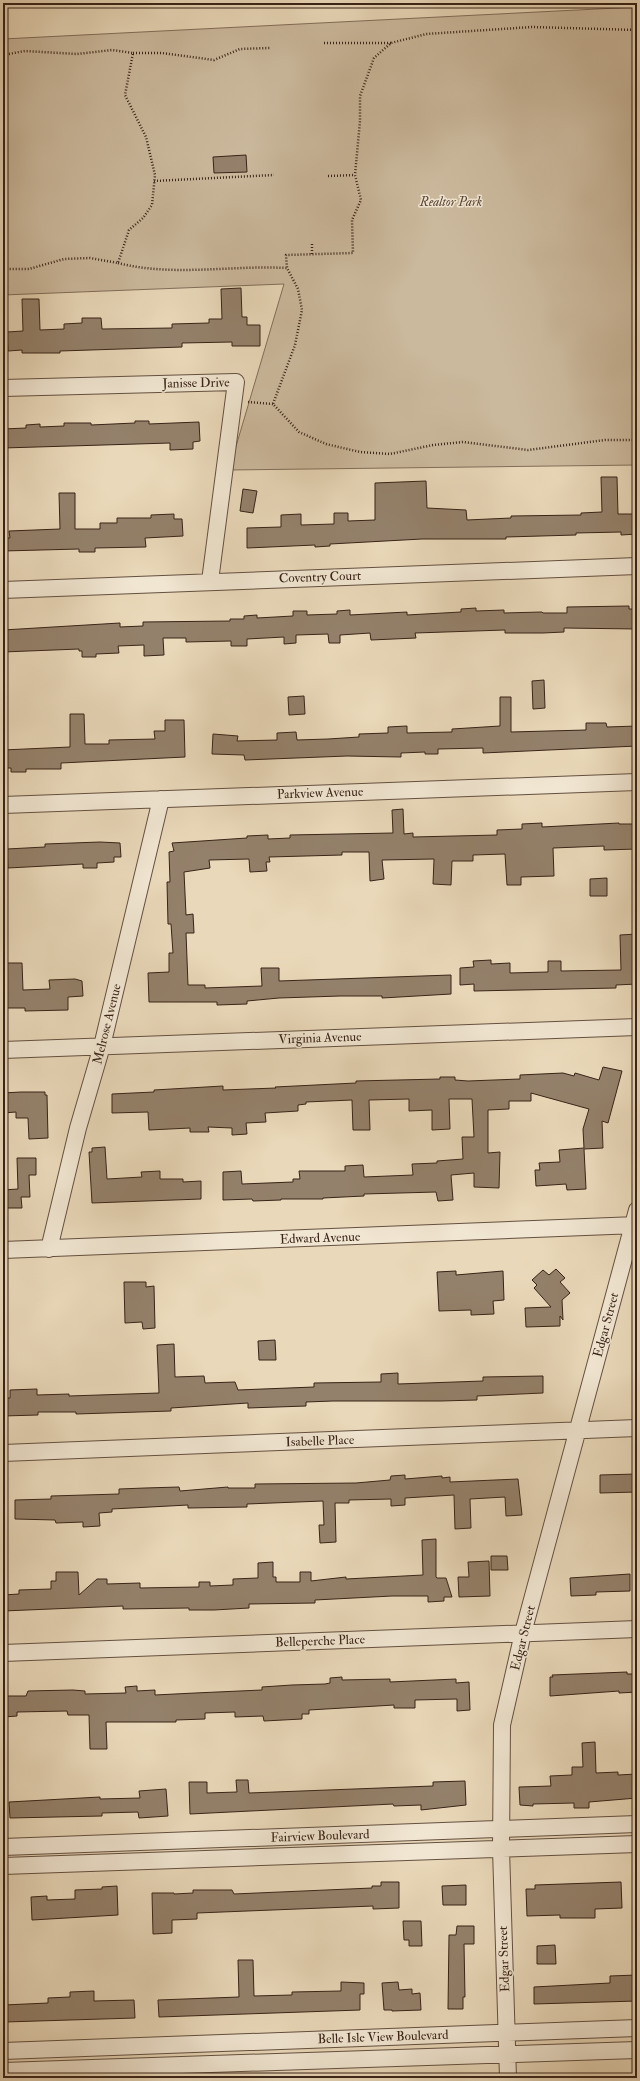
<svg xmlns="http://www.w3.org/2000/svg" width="640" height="2081" font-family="'IM FELL Double Pica',serif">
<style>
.green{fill:#cbb99d;stroke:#826e5a}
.building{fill:#94816b;stroke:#382317}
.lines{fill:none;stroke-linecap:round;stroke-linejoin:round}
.minor-casing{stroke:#645040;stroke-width:18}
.path{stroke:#382317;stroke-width:2.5;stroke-dasharray:1 2;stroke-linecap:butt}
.minor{stroke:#f1e6d2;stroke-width:16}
.labels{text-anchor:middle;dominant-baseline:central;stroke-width:3;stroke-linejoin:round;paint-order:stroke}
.park-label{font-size:13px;font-style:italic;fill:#5d4838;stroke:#f1e6d2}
.street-label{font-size:13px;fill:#382317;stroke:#f1e6d2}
</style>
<rect width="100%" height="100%" fill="#e9d8b9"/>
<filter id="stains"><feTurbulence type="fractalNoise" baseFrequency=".005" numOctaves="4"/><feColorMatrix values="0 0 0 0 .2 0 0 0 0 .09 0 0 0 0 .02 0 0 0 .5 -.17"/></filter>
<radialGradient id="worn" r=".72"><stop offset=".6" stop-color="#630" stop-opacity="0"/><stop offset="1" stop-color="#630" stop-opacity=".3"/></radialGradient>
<path class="green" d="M637 7V465L229 470 284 284 3 295V39Z"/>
<path class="building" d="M246 155 247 172 214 173 213 157Z
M241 288 242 317H247V325H260V346H232V342L182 343V347L60 351V353H22V350L8 351 7 332 23 331 22 299H39L40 330 64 329V324L82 323V318H101L102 329 172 328V324L209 323V319H222L221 289Z
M135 421H149V424L199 422 200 441 193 442V449L170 450V443L3 448V429L26 428V425L40 424V427L64 426V423H91V425L135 423Z
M601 477H617L618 514H637V534L621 535V532L576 533V535L506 537V539H422L330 544V546L315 547V545L247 548V528L281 527V515L301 514V525L334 524V513H348V521L375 520V483L426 481 427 508 466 510 467 520 511 518V516L581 515V513L602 512Z
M243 489 257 491 253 513 240 511Z
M59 493H75V529H100V523H117V518H151V515L174 514V519H182L183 536 145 538 146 547 95 548V552H79V549L3 551V538H10L9 531 60 529Z
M629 606V609H637V629L564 628V632L543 633H505V630L415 633 416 638 371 640 370 633 340 635V643H329L328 634 296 635V643L284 644V637L247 639V646H231V641L186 642V638H163L164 655 144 656V645L118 646 119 653 96 654V657H82V651H79V649L3 652V630L120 623V627L143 626V622L230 621V619H244V616L257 615V618L293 616V611H307V615L337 614V611L350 610V615L407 612V615L461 612V609L476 608V611L504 610V613L542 612 543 613H567V607Z
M544 680 545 708 533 709 532 681Z
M304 696 305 714 289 715 288 697Z
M500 697H511V732L586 730V723H606L607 727 637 726V746L483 753V748L438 749V754H425V752L401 753V757L347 756 245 760 244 755 212 754 213 734 238 736 237 741 277 740V733L296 732 297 740 328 739 359 737V734L388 733V727L407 726V733L452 732V729L500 726Z
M70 714H84L85 744H109V740L155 739 154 731H165V720H184L185 757 61 763V769H26V772H11V768H3V750L70 747Z
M403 809 404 834 413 833V837L497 835V830L522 829V824L542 823V827L619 823V824H637V849L604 850V846L553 848 554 876 521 877V885H507L505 854 473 855V861H452L451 885 433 884 434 859 382 860 384 879 370 881 369 852H342V855L269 857 270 862H266L267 871 250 872 249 859 209 860 210 868 184 872 186 915 193 914 194 933H186L188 985H205V988L262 986 261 968H279V981L451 975V994L382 998V996H340L279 998 247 1001V1004L217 1005V1002H149L148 973 169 972V953H173L171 924H168L167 882H170L169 852 174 851 172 843 247 838V836L268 835V839L290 838V835L393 833 392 810Z
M100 842 120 843 121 857H114V862L97 863V868H83V864L8 868 7 849 45 847V844Z
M607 878V896H590V879Z
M637 934V984L616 985V988L474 991V984L460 985V968L474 967 473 961 491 960V964L510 963V973L548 972V961H561V971L621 970 620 935Z
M5 963H22L23 990 50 989 49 980 75 979 82 981 83 996 68 997V1010L25 1011V1008H3V989H6Z
M603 1067 622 1071 608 1123 602 1121 603 1148 584 1149 586 1189 567 1190 566 1184 536 1186 535 1170H540L539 1163 560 1162 559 1150 584 1148 583 1129 589 1109 531 1093V1101H509V1109L488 1110V1153L500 1152 499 1188 474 1187V1173L451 1175 453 1200 438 1201 436 1192 364 1194V1196L323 1198V1199H281V1200L253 1201 252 1199 223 1200V1172L241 1171 242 1184 293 1182V1179H300L299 1171H345V1166L363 1165 364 1177 413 1175 412 1164 437 1163V1161L463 1159 462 1137H474L472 1099H449L450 1129 432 1130V1110L409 1111V1099L369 1100 370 1130H353L352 1100 306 1102V1104L298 1105V1111L265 1113 266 1122 246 1123 247 1134 232 1135V1128L208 1127 209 1132H190V1128L149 1130 148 1112 112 1113V1094L154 1092V1090L223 1086V1090L276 1088 275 1087 356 1083V1081L440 1079V1077H455V1080L468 1081 520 1079V1075L563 1073 574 1076 575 1073 599 1080Z
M21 1092H45V1095H47L48 1138 29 1139 28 1118H16V1112L3 1113V1093Z
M105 1147 107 1179 142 1177 141 1172 160 1171V1179H183V1182L201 1181V1199L92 1203 89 1152H92V1148Z
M17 1158H36V1175H29L30 1197H21L22 1208H3V1190L18 1189Z
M556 1269 565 1278 560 1282 570 1293 562 1300 563 1320 560 1316V1326L526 1327 525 1308 551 1307 534 1288 537 1285 532 1280 543 1270 549 1275Z
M456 1271V1275L503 1271 504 1300 493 1301 494 1314 471 1315V1310L439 1311 437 1272Z
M124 1282H146V1287L154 1286 155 1328 143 1329 142 1322 125 1323Z
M275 1340 276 1360H259L258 1341Z
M174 1344 175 1377 204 1376 205 1383 235 1382 238 1390 314 1387V1383L381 1382V1374L398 1373V1384L483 1381V1377L543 1376V1393L477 1396V1400L441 1401H333L306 1402V1406L248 1408V1403L171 1408V1411L76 1414V1412H38V1415L3 1416V1398H10V1390L37 1389V1395L69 1394V1396L159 1393 157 1345Z
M637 1474V1492L600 1493V1475Z
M405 1475V1479L442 1476V1478L450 1477V1482L518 1479 522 1515 506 1516 505 1497 470 1499 471 1528 455 1529 454 1495 405 1498V1505L391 1506V1499L349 1500V1503H335L336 1542 320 1543 319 1525H324L323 1501 247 1504V1507L188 1508V1505L112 1509V1512L99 1513 100 1526 83 1527V1522L56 1523 55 1520 15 1519V1500L51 1499V1496L119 1494V1489L145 1488 179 1487 180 1491 228 1487V1488H255V1484L356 1483 390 1480 391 1476Z
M436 1539V1577L437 1578H446L452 1597H444V1601L428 1602V1596H392L315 1600V1603L249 1604V1608L214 1610H189V1608L123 1609V1606L3 1611V1595L19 1594V1590L51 1589V1581H56V1572H78L79 1595 97 1579H107V1584L140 1583V1588L199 1587V1582H210V1586L233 1585V1579L258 1578V1563L273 1562V1577H276V1582H300V1572H311V1581L346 1577V1579L423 1575 422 1540Z
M491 1556H507L508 1570H491Z
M489 1561 490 1596 459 1597 458 1577H469L468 1562Z
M630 1574V1591L596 1592V1595L571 1596 570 1578Z
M627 1672V1674H637V1692L619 1693V1691L550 1696V1677H553L552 1675Z
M342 1677V1680L390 1679V1682L456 1679V1683L469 1682 470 1710 457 1711V1699L415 1700V1708H394V1705L309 1710V1714H302V1719L264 1721 263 1716 235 1717V1712L205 1713V1719L176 1720V1722H106L107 1749H90L89 1715H68L67 1711 17 1712V1716L3 1717V1696H26L28 1691 73 1690 85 1691V1694L126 1693 125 1687 137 1686V1691L155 1690V1695L195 1693 262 1690V1687L292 1685 325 1684 330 1683V1678Z
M595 1742 596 1773 618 1772V1775L637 1774V1798L589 1802V1808H574V1803L533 1804V1806L520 1805 519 1787 551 1786 550 1776 572 1775V1767H583L582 1743Z
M236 1780H248L249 1793 433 1786V1782L465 1781 466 1805 421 1810V1805L394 1806 393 1804 190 1814 189 1782H207V1793L237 1792Z
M166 1789 168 1816 139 1818 138 1812 102 1813V1816L10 1818 9 1802 100 1797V1799L140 1798 139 1791Z
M381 1882H399V1908L373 1909V1906L197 1913V1919L172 1920V1933L153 1934 152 1893H174V1894L193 1893V1890H232L234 1894 372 1888V1886H381Z
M621 1882 622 1908 595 1909V1918H560V1915L527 1916 526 1889H535V1885Z
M466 1885V1905H443L442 1886Z
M117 1886 118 1915 32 1920 31 1897 47 1896V1900L75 1899V1890L102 1889V1887Z
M403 1921H421L422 1946H409V1940H404Z
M457 1926H474V1944H464L465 1997H463V2009H448L449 1935H456Z
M555 1945 556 1964H537V1946Z
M238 1960H253L254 1996 292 1995V1992L341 1991V1982L364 1983V1994H360V2010L159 2017 158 2000 239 1997Z
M637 1975V2001L534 2004V1987L610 1983V1976Z
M398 1982 399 1990 412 1989V1994L420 1993 421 2010 392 2011V2010H384L382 1983Z
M94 1991V2001L134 2000 135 2018 5 2022 4 2005 48 2003V1998L70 1997V1992Z"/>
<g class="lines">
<defs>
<path id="minor" d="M3 388 236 382 210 581
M3 590 637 566
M3 805 637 782
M3 1050 637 1027
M49 1249 78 1128 102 1046 161 799
M3 1250 637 1225
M3 1453 637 1428
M3 1653 637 1629
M3 1847 637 1824
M3 1866 637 1844
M3 2051 637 2028
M3 2071 637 2050
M508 2078 501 1849 502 1725 523 1633 637 1210"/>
</defs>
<use href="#minor" class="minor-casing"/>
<path class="path" d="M637 30 532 27 426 34 391 43 374 58 360 96V121L355 175 361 200 352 220 353 253 286 255 287 268 298 289 302 310 295 345 273 404 299 432 326 444 360 452 390 454 433 445 463 442 528 450 605 440H637
M324 43H391
M133 53H162L214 60 240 49 270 48
M3 55 25 51 77 54 112 50 133 53 125 95 146 137 155 175 152 205 143 218 129 230 118 263 90 258 64 259 29 269H3
M328 176 355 175
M154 181 274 175
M312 244V254
M118 263C172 277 231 265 287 268
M248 402 273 404"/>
<use href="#minor" class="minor"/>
</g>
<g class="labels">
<g class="park-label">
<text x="451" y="202">Realtor Park</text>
</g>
<g class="street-label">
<text transform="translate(196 383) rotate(-1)">Janisse Drive</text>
<text transform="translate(320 577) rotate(-2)">Coventry Court</text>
<text transform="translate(320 793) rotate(-2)">Parkview Avenue</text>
<text transform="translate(107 1024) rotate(-76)">Melrose Avenue</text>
<text transform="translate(320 1038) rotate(-2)">Virginia Avenue</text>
<text transform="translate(320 1238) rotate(-2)">Edward Avenue</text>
<text transform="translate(606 1325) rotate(-75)">Edgar Street</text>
<text transform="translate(320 1441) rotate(-2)">Isabelle Place</text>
<text transform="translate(523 1638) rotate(-76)">Edgar Street</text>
<text transform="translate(320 1641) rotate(-2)">Belleperche Place</text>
<text transform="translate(320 1836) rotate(-2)">Fairview Boulevard</text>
<text transform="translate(504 1959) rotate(-92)">Edgar Street</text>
<text transform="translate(383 2037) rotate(-2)">Belle Isle View Boulevard</text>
</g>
</g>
<rect width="640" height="2081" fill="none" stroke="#e9d8b9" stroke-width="16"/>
<rect x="4" y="4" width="632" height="2073" fill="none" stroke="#382317" stroke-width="2"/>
<rect x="8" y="8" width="624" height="2065" fill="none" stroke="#382317"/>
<rect width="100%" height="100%" filter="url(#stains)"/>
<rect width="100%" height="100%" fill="url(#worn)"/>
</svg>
